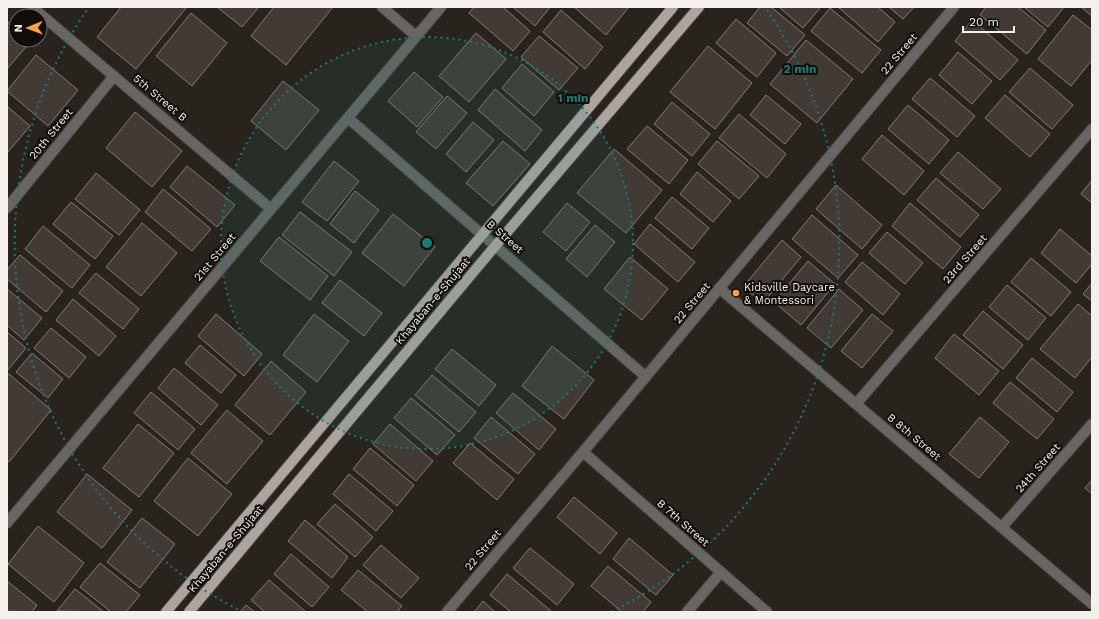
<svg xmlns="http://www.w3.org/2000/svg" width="1099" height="619" font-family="'Work Sans',sans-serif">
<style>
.building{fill:#423b35;stroke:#847c75}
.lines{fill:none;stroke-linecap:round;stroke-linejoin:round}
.minor-casing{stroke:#46403a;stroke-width:12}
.major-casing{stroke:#46403a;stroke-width:12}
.minor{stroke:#686562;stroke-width:10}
.major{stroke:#aca59f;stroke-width:10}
.ring{fill:none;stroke:#1a7c74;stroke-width:2;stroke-dasharray:2 4}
.poi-dot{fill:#f6a246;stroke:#100d0a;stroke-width:1.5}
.labels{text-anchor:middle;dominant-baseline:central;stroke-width:4;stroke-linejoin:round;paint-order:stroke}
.street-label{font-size:11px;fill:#f5f0ec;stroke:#100d0a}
.poi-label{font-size:11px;fill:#f5f0ec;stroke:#100d0a;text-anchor:start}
.centre{fill:#1a7c74;stroke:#100d0a;stroke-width:2}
.ring-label{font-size:12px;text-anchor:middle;font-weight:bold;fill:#1a7c74;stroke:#100d0a;stroke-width:4;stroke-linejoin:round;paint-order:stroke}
</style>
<rect width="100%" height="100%" fill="#29231d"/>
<path class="building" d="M121 7H187L136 69 97 37Z
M217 7H259L242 27Z
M274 7H333L286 65 251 36Z
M474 7H503L530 31 513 51 469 13Z
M513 7H550L535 26Z
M574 7H629L606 35Z
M760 7H771L805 35 787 56 747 23Z
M779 7H821L803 28Z
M838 7H878L895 22 878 42Z
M889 7H914L903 19Z
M986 7H1018L1046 30 1027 54 980 15Z
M1024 7H1064L1048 27Z
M1081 7H1092V16Z
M830 8 881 50 862 73 811 31Z
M561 10 603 47 585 69 543 32Z
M191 13 227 43 192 86 156 56Z
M1073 15 1092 30V60L1071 86 1038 59Z
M736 19 776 53 757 77 716 43Z
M972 20 1018 60 1000 80 955 41Z
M7 21 16 28V40L31 41 7 69Z
M476 33 506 59 469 102 439 76Z
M539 36 578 68 559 90 521 57Z
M806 40 853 79 817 123 770 84Z
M708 46 752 83 715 129 670 92Z
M958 52 992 81 972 104 939 75Z
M36 55 78 90 48 126 7 91Z
M522 64 554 92 534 116 502 88Z
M1030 68 1073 105 1052 129 1009 92Z
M414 72 443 97 417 127 388 101Z
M930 78 975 116 957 137 912 99Z
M283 81 319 110 286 150 251 121Z
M495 89 542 130 525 151 478 110Z
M766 95 801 124 785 144 750 115Z
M1005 95 1050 134 1030 157 985 118Z
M447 96 467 113 436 149 416 132Z
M672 102 710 134 692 156 654 124Z
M908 105 949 140 929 164 888 129Z
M7 106 30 126 7 153Z
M135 112 182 151 152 187 106 148Z
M739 114 786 154 767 178 719 138Z
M473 122 494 140 466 172 446 154Z
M647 126 688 160 669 184 627 149Z
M882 135 924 171 904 195 862 159Z
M503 141 530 164 493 206 466 183Z
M717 141 759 176 739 199 698 164Z
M614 149 662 190 626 233 577 193Z
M958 152 1001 189 983 209 940 173Z
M334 161 359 181 327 221 302 202Z
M187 166 235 205 217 227 170 187Z
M697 172 731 201 713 222 680 194Z
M96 173 140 210 119 235 75 199Z
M936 178 979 215 960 237 917 200Z
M1092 180V203L1081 194Z
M836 185 882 225 862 249 816 209Z
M163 189 211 229 192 251 145 212Z
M355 191 379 210 354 243 330 224Z
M672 197 709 228 692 249 655 218Z
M71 202 113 236 95 259 53 224Z
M567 203 590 222 566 251 543 232Z
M910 203 961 247 943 269 892 226Z
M300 212 352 252 334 276 282 235Z
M393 214 435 247 404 286 362 253Z
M812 215 858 255 838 278 792 239Z
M142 223 177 253 141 296 106 267Z
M650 224 695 262 678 282 634 244Z
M595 225 615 242 587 277 566 259Z
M43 226 90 265 72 288 25 249Z
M1060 229 1092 256V264L1076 283 1041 253Z
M887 232 923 263 905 284 869 253Z
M279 237 328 276 310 300 260 261Z
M782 240 801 257 763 303 743 287Z
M20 255 63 291 46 312 7 279V270Z
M630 257 668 289 642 320 604 289Z
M1031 258 1071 292 1051 316 1011 282Z
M808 261 835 284 801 325 774 302Z
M862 262 900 294 883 315 845 282Z
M96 273 139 309 123 329 79 293Z
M340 280 382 313 364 336 322 303Z
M1092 283V301L1083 294Z
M1007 285 1046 318 1028 340 989 307Z
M7 289 42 318 24 340 7 325Z
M839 289 863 310 831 348 807 328Z
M73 299 116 336 99 356 56 320Z
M1078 304 1092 316V357L1075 378 1040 349Z
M983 311 1023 345 1003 369 963 335Z
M216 314 262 354 244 376 198 336Z
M314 314 349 341 317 382 283 355Z
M872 314 893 331 862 368 841 351Z
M51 328 86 357 69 378 34 348Z
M7 332 26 348 7 371Z
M954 334 999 371 979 395 935 358Z
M200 345 236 375 221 393 185 363Z
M552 346 594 380 564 419 522 386Z
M452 349 496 385 479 406 435 369Z
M32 353 63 379 48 398 16 372Z
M1032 358 1073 392 1057 412 1016 378Z
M271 361 306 392 270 435 235 405Z
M174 368 218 405 201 425 158 388Z
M9 374 51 410 9 462 7 460V376Z
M432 375 476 412 459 432 415 395Z
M1010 382 1054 419 1037 439 993 403Z
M151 392 195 429 178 450 134 413Z
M513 393 556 429 539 450 496 413Z
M411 398 455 435 437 455 394 418Z
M227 410 263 441 227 484 191 453Z
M491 417 535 454 518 474 474 438Z
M980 417 1009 442 979 478 949 454Z
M138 424 174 453 139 497 103 468Z
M390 424 433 461 416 481 373 444Z
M470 443 514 479 497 500 453 463Z
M370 448 414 485 397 506 353 469Z
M188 458 232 494 198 536 154 501Z
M87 474 132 510 102 548 57 512Z
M349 474 393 511 376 531 333 494Z
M1092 480V494L1085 488Z
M574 497 617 533 600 554 557 517Z
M335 504 373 537 355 557 317 524Z
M142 518 175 544 140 588 107 562Z
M305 520 348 557 332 578 288 541Z
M38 526 84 563 54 602 8 564Z
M629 538 673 575 656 595 613 559Z
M381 545 419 578 401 598 363 565Z
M530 548 574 584 557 605 513 568Z
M291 554 329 587 312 607 274 574Z
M100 563 140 595 126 612H111L80 587Z
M608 566 651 602 643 612H622L591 586Z
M358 570 402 606 397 612H368L341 590Z
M507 574 551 611 550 612H511L490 595Z
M269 580 306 612H265L251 600Z
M7 581 37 605 32 612 7 611Z
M75 589 104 612 57 611Z
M483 601 495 612H474Z
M246 605 255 612H240Z"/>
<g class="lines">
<defs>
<path id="minor" d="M32 7 271 209
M382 7 416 36
M348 118 646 377
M7 208 114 76
M719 288 1092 604
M856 404 1092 129
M583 452 767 612
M7 523 441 7
M1002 527 1092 424
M447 612 583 452 954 7
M687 612 721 572"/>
<path id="major" d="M166 612 673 7
M189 612 496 245 699 7"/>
</defs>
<use href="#minor" class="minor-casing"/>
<use href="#major" class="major-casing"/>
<use href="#minor" class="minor"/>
<use href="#major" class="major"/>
</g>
<circle cx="427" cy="243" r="206" fill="#1a7c74" fill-opacity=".12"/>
<g class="ring">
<circle cx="427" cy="243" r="206"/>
<path d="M243 612A412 412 0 0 1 87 10M767 10A412 412 0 0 1 611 612"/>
</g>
<circle class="poi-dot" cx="736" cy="293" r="4"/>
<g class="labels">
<g class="street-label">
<text transform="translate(899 54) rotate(-50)">22 Street</text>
<text transform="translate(160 98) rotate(40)">5th Street B</text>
<text transform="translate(51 134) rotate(-51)">20th Street</text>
<text transform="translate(505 237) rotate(41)">B Street</text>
<text transform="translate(215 257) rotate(-50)">21st Street</text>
<text transform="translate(965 259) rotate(-49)">23rd Street</text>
<text transform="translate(433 301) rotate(-50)">Khayaban-e-Shujaat</text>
<text transform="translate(692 303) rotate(-50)">22 Street</text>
<text transform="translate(914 437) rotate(40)">B 8th Street</text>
<text transform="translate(1038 468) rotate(-49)">24th Street</text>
<text transform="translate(683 523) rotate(41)">B 7th Street</text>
<text transform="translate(226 549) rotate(-50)">Khayaban-e-Shujaat</text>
<text transform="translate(483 550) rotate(-50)">22 Street</text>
</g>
<g class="poi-label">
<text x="744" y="287">Kidsville Daycare<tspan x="744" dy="13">&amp; Montessori</tspan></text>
</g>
</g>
<circle cx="427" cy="243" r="6" class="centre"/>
<g class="ring-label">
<text x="800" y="73">2 min</text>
<text x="573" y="102">1 min</text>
</g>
<rect width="1099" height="619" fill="none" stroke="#f5f0ec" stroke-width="16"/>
<g transform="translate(28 28) rotate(269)"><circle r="19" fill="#100d0a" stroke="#6c6864"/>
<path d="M0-3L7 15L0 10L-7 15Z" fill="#f6a246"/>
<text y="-6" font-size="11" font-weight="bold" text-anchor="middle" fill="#f5f0ec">N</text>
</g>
<path d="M963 26v6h51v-6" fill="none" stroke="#f5f0ec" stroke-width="2"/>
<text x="969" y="26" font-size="12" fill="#f5f0ec" stroke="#100d0a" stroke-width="3" paint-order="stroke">20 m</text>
</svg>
